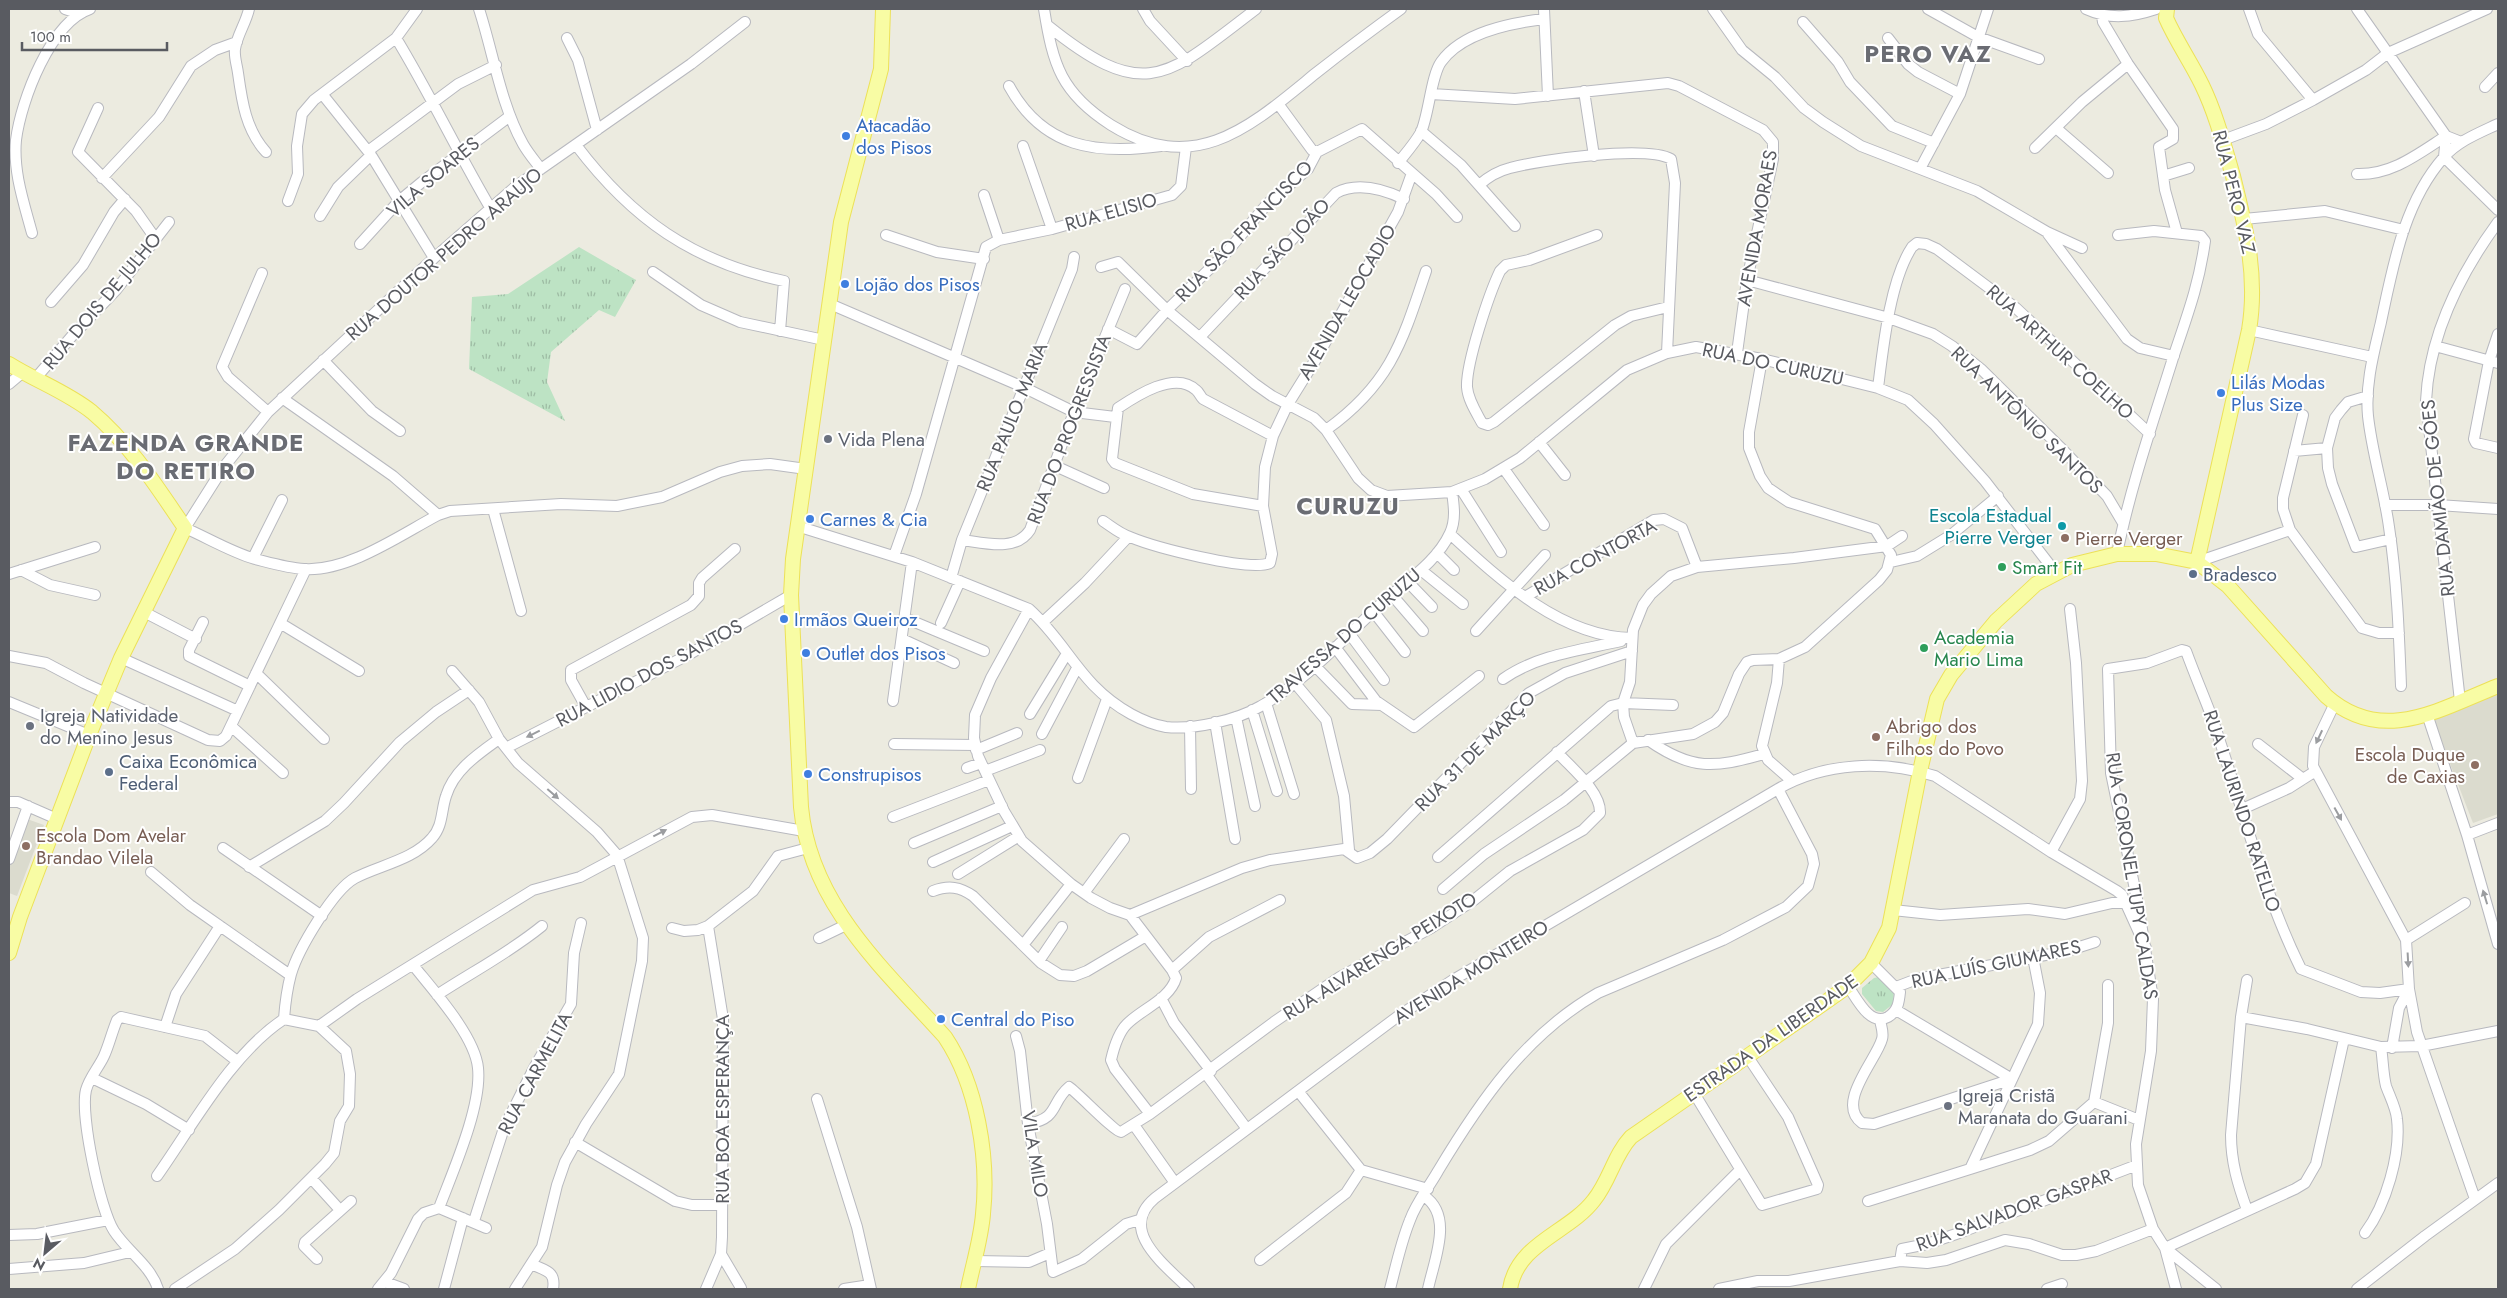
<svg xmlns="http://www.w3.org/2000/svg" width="2507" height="1298" font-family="Jost,sans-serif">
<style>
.education{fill:#dbdbce}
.grass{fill:url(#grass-tufts)}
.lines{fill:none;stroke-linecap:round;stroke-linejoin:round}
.minor-casing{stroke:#b8b9bf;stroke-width:12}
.major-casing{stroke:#ece158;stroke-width:16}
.minor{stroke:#fff;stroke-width:10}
.major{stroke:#f8fca4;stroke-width:14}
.oneway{fill:#9b9da0}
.shop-dot{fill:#3f7fe0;stroke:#fff;stroke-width:2}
.worship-dot{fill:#6b7280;stroke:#fff;stroke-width:2}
.culture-dot{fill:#0f9aa8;stroke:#fff;stroke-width:2}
.education-dot{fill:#8d6e63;stroke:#fff;stroke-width:2}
.leisure-dot{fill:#2e9e5b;stroke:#fff;stroke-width:2}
.service-dot{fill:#5c6f8a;stroke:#fff;stroke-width:2}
.labels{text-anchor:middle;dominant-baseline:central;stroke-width:4;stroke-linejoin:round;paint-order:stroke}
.shop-label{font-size:19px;fill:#366cbe;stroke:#fff;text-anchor:start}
.street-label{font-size:19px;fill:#595b61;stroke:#fff}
.worship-label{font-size:19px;fill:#5b616d;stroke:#fff;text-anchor:start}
.culture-label{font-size:19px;fill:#0d838f;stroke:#fff;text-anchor:end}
.education-label{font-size:19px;fill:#785e54;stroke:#fff;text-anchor:start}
.leisure-label{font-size:19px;fill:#27864d;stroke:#fff;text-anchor:start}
.service-label{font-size:19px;fill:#4e5e75;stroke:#fff;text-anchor:start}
.district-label{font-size:24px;font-weight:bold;letter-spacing:1px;fill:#6a6c73;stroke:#fff}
</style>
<defs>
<pattern id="grass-tufts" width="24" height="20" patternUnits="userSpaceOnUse" patternTransform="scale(1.25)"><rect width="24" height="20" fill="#bde3c4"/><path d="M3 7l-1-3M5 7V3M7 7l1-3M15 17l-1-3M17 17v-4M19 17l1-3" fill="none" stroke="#9dbba3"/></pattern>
</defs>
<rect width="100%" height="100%" fill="#ecebe0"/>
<path class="education" d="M2498 692V814L2473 823 2432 717Z
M27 819 44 825 17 896 9 893V867Z"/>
<path class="grass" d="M579 247 636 280 615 317 599 310 551 352 547 382 565 421 469 369 472 297 508 294Z
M1879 977 1894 992 1893 1004 1883 1012 1876 1011 1862 994V988L1874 978Z"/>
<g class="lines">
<defs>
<path id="minor" d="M65 9 77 13
M249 9C246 23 237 35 235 49 234 57 237 65 238 73 242 102 246 130 266 152
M479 9C493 52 501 105 523 144 528 153 535 161 541 169
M1044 9C1053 65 1061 93 1111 125 1196 178 1252 125 1316 73 1344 51 1372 30 1401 9
M1143 9 1150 21 1187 61
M1544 9 1548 96
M1713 9 1742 50 1775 77 1804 108 1823 122 1861 146 1977 191 2047 232 2082 248
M1928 9 1978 37 2039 59
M2086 9C2110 20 2132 17 2156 9
M2249 9 2258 34 2313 100
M2357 9 2446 136 2461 142
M2102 16 2103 22 2128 64 2173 129V139L2159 147 2165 190 2177 233
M745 22 691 64 515 187 434 258 268 412 223 468 185 528C208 538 231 552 255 559 271 563 288 568 304 569 348 572 400 535 438 515L450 511 561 504 617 506 662 497 720 472 742 466 770 464 806 469
M1803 22 1838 62 1850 82 1892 126 1934 143
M1047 25C1145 104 1166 78 1256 9
M396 38C430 94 458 153 491 209
M567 38 578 60 597 130
M1888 38 1908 64 1918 72 1960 94
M1009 86C1043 148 1096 155 1161 146
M2485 87 2498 73
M1584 91 1594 156
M1431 94 1515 99 1668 83 1679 86 1763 130 1773 142V159L1747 280 1737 353
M323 95 371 155 434 258
M1279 105 1312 150 1317 152
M98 108 78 152 136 211 155 238
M2056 128 2108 173
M1421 131 1461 165 1515 226
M2446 136 2444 157 2498 210
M2223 140 2266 124 2313 100 2366 70 2388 53 2487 9
M576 145C632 219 693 262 784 281L780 331
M1023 146 1052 229
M2035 148 2082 102 2128 64
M368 151 458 84 496 65
M1317 152 1362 129 1436 194 1457 217
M1398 163C1406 153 1415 143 1421 132 1429 114 1431 76 1441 62 1462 32 1511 23 1544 19
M1921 167 1960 94 1988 9
M2357 174C2392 175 2418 154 2446 136
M2163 176 2189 168
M102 178 159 117 191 66 215 50 237 42
M1479 185C1488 177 1498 171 1510 168 1539 160 1646 145 1671 159L1675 183 1667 353
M984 195 999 240
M288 201 298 174 297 146 302 114 314 100 396 38 417 9
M320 216 338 187 371 155
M2244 219 2325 211 2404 230
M32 233C24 203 13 172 16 140 21 100 51 22 90 9
M2048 234 2127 339 2140 348 2174 356
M886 235 937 252 984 259
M1597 235 1529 260 1506 265 1500 271C1489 294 1466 363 1467 387 1468 400 1476 412 1482 423L1488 425 1494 422 1615 325 1631 316 1668 307
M360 244 399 201 422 182 510 116
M1101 267 1118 262 1167 310 1255 384 1272 396 1314 418 1326 430 1358 478 1371 490 1387 496 1452 492 1485 479 1520 458 1627 370 1667 353 1696 347 1762 359 1878 388 1908 400 1934 424 1985 481 2056 573
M653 272 701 305 740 322 824 340
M262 273 222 367 228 377 268 412
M1747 280 1889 318 1933 334 1952 346 1982 370 2060 447 2107 496 2123 523
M51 302 83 265 114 212 125 199
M830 304 1023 387 1074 412 1115 417
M1108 329 1137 344 1167 310 1227 252 1267 204 1308 169 1317 152
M2249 330 2372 357
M2498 334 2489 361 2474 439 2476 443 2498 448
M1200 337 1336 193C1357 182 1383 189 1404 199
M2435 346 2498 363
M323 360 372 411 400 431
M35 379 72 336 116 290 169 222
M9 384 22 373
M1878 388C1883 348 1890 280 1912 247L1917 243 1926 244 1937 249 2016 308 2150 434
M2368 396 2348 402 2341 410 2335 418 2327 448 2328 468 2332 484 2356 547 2391 539
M282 398 393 476 438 515
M2303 415 2283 498V509L2290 530 2362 628 2379 633H2399
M1326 430C1390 384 1402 343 1426 271
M1539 442 1565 475
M2294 451 2327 448
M1053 465 1104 488
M1504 469 1544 525
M1461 489 1501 552
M2385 505H2438L2498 509
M1263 506 1193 494 1115 463 1112 459 1118 408C1136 396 1175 370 1196 390 1199 392 1200 396 1203 399L1273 436
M493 509 521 611
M1103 521C1112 527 1120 534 1130 537 1154 547 1248 572 1270 563L1272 554 1263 506 1265 467 1273 436 1288 404 1316 359 1398 212 1412 173
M797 526 912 562 1029 609C1069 645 1079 685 1131 714 1142 720 1154 725 1166 727 1194 730 1237 720 1261 706 1305 682 1345 637 1382 603 1405 582 1437 562 1450 533 1456 520 1454 506 1452 492
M1450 534C1499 579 1561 637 1632 638
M962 540C985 543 1016 552 1030 530L1074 412 1125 289
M1437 553 1454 570
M2117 554C2130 488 2153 422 2173 358 2187 316 2199 285 2205 241L2201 236 2154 231 2118 235
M894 556 916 494 986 247 999 240 1052 229 1172 195 1181 186 1186 147
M253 558 282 500
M1891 562 1917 556 1951 535 1998 496
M2197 562 2290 530
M21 570 50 585 95 595
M1421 570 1463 604
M9 574 95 547
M951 578 962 540 1072 269 1074 257
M1407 581 1432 607
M1392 595 1423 631
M1525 597 1654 520 1664 519 1682 528 1697 567
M1029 609 991 678 975 715 974 738 978 756 1004 811 1022 841 1071 884 1091 898 1110 908 1130 915 1172 970
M1373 611 1405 652
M144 612 196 639
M905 618 984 651
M203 622 189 650V656L250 686
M1043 622 1085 583 1128 537
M280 623 359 671
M941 623 960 581
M1476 631 1545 555
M1349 633 1384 680
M902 639 954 663
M1335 647 1376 701 1414 727 1479 676
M9 656 46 663 84 683 208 740 220 741 226 736 306 569
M121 658 238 711
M1779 659 1777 683 1762 746 1768 760 1792 781
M1314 665 1352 704 1382 705
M452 671 479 702 499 739 518 763 597 832 617 855 643 938 642 961 619 1074 586 1124 565 1162 557 1185 542 1247 515 1289
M256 673 324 739
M1503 679C1537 655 1581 650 1621 641
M1294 682 1326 720 1344 796 1349 850
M2401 686C2399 633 2397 580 2389 527 2384 490 2372 453 2368 416 2365 384 2374 352 2381 322 2393 266 2404 202 2444 157 2458 141 2479 133 2498 124
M893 701 912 562
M2460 701 2426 401C2429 336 2460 274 2498 222
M9 702 89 735
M1266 703 1294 794
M2335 703 2314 747 2313 766 2406 940 2409 989 2417 1032 2475 1199
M586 707 571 680V670L691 605 699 596V583L702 578 735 549
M1252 710 1277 791
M1030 714 1066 655
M2427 714 2467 835 2498 944
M1236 717 1255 806
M1215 722 1235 839
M231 726 283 773
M1190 726 1191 789
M1042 734 1077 668
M1648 740C1692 771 1714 768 1764 754
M1633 743 1624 717 1623 703 1630 682 1633 630 1643 605 1651 594 1671 576 1697 567 1794 558 1887 546 1902 536
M894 744 975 745
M2258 744 2303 779
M506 748 688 655 791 595
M976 750 1017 733
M967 768 981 763
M985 771 1040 750
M1078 778 1107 699
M9 802H18L57 819
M2240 810 2289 788 2314 772
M893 817 989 780
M2467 835 2498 823
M914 843 1002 806
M223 848 322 916
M2051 852 2080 799 2082 781 2076 663 2070 609
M1438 857 1611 706 1623 703 1673 705
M9 859 28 806
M933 862 1012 826
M249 867 325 821 344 803 400 742 436 712 469 690
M151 872 190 905 290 975
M958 874 1019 836
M1443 889 1484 854 1564 800 1633 743 1693 734 1715 722 1723 713 1739 674 1747 662 1753 660 1779 659 1805 647 1879 580 1887 570 1891 555 1875 529 1789 502 1768 488 1760 476 1749 448V432L1762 359
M933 891C949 885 960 887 973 896L1041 963 1060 975 1074 976 1087 971 1146 936
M1084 893 1124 839
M1893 910 1940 915 2028 909 2065 914 2112 903H2130
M1130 915 1242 868 1270 860 1344 849 1357 858 1370 853 1387 839 1529 693 1565 673 1632 651
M672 928 684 931 698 930 708 926 753 891 778 856 808 848
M819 938 848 924
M2406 940 2465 903
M1023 945 1071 884
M1039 961 1062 927
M413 965C433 990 475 1036 478 1068 482 1106 453 1171 439 1208
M1848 986C1857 999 1870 1027 1888 1017 1898 1011 1899 1002 1900 992L1871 963
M1896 987 1917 979 2067 951 2095 942
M437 995C472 972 509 953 542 926
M1161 998 1174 1023 1211 1071
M1896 1010 2012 1079
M2241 1017 2307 1029 2381 1047 2421 1046 2498 1031
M1880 1020C1881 1026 1884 1033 1882 1039 1877 1059 1835 1103 1862 1123L1874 1124 2012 1079
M319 1026 357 999 533 890 580 877 692 817 712 815 804 831
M165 1027 176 994 220 926
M1016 1036 1020 1051 1028 1124 1047 1224 1053 1272 1082 1259 1126 1224 1139 1220
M2392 1048 2399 1008 2409 989
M1206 1074 1247 1129
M92 1078 146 1104 189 1130
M1298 1091 1361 1170
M1694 1093 1762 1205 1817 1189 1818 1185 1788 1117 1748 1057
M817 1099 857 1227 871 1289
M2094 1102 2139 1120
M1150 1114 1115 1069 1111 1060C1114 1047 1118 1033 1127 1024 1142 1009 1170 999 1176 978L1172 970 1209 937 1280 900
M1028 1124C1060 1118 1050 1103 1069 1087 1079 1094 1115 1132 1121 1132L1150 1114 1274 1022 1340 977 1431 928 1474 900 1510 871 1583 830 1600 813C1601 791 1571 768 1557 752
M1134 1125 1175 1183
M575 1142 675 1201 692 1205H722
M1970 1169 2030 1150 2049 1141 2094 1102 2108 1023V985
M1361 1170 1428 1189
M157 1176C193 1125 232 1053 284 1019 285 1005 287 989 291 974 298 950 333 890 355 878 380 865 413 860 432 838 443 826 441 811 446 796 454 770 478 754 499 739
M311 1178 340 1210
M1424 1196C1454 1216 1434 1260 1428 1289
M1868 1201 1970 1169 2038 1024 2040 993 2033 957
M2247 1210C2238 1185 2231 1162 2231 1135L2241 1017 2247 980
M474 1221 504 1128 534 1068 571 1004 574 953 581 923
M2365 1233C2386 1205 2401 1154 2397 1119 2396 1108 2390 1097 2386 1086 2383 1074 2383 1060 2381 1047
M9 1235 37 1234 108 1220
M721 1254 741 1288
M317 1259 304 1246 305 1242 351 1201
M1260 1260 1346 1193 1361 1170
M975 1261 1029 1262 1050 1253
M1900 1261 1902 1249 1927 1244 1959 1233 2137 1165
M531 1264C546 1271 556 1271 553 1289
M9 1269 84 1263 130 1252
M385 1282 404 1289
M158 1289C151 1266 127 1251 114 1231 100 1209 80 1115 86 1090 89 1078 99 1067 104 1056 109 1045 112 1032 117 1020L121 1017 205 1036 237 1061
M175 1289 235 1249 279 1210 325 1164 334 1153 340 1121 349 1106 350 1074 346 1051 319 1026 284 1019
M378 1289 391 1273 418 1219 424 1213 439 1208 486 1228
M444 1289 463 1218
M706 1289 721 1254 722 1237 723 1019 708 926
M844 1289 870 1285
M1189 1289C1165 1265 1117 1230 1155 1198L1397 1017 1453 980 1778 789C1825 762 1883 760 1935 776L2051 852 2117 891 2122 895 2146 948
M1390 1289C1396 1266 1401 1242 1410 1220 1416 1203 1429 1187 1438 1171 1480 1101 1526 1034 1598 993L1723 940 1786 907 1808 886 1814 864 1812 854 1778 789
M1644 1289 1666 1244 1740 1170
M1719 1289 1758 1281H1789L1900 1261 1927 1263 1946 1260 2005 1240 2029 1244 2062 1255H2076L2096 1251 2153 1229
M2047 1289 2062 1284
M2176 1289 2165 1248 2295 1189 2305 1183 2316 1164 2344 1039
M2216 1289 2165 1248 2153 1229 2138 1185 2136 1144 2151 1051 2153 999 2138 904 2111 773 2108 669 2147 663 2182 650 2186 651C2194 673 2203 694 2211 715 2241 800 2261 888 2301 969L2361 992 2380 993 2409 989
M2357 1289 2425 1236 2498 1183"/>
<path id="major" d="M883 9 881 69 841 222 793 559 791 595 801 807C810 904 883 968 945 1037 977 1085 989 1157 983 1214 981 1239 973 1264 968 1289
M2167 9 2166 18C2176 41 2191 62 2202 85 2216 114 2224 145 2233 176 2246 228 2258 277 2249 330L2197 562
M9 364C36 381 67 392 92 412 130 444 157 487 185 528L121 658 89 735 20 917 9 953
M1510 1289C1517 1243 1569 1233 1594 1200 1610 1180 1614 1155 1631 1137L1827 1001 1848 986 1871 963 1889 928 1920 771 1937 699 1951 675 1996 621 2036 584 2072 565 2117 554H2156L2197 562 2228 586 2326 696C2382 746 2440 709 2498 686"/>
</defs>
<use href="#minor" class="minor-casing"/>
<use href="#major" class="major-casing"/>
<use href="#minor" class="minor"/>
<use href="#major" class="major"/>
</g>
<defs><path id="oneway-solid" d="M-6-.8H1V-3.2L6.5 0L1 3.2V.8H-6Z" transform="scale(1.25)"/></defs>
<g class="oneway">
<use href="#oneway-solid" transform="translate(533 734) rotate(154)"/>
<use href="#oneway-solid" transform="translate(2319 737) rotate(115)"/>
<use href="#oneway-solid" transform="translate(553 794) rotate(41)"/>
<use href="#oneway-solid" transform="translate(2338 814) rotate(61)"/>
<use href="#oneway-solid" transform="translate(660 833) rotate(-27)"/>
<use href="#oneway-solid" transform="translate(2485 897) rotate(-107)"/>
<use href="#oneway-solid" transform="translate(2408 960) rotate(87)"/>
</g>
<g class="shop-dot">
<circle cx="846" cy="136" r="5"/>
<circle cx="845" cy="284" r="5"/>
<circle cx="2221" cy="393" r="5"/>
<circle cx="810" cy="519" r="5"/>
<circle cx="784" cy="619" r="5"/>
<circle cx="806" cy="653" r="5"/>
<circle cx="808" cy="774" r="5"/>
<circle cx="941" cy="1019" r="5"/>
</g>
<g class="worship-dot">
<circle cx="828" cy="439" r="5"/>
<circle cx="30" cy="726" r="5"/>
<circle cx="1948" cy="1106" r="5"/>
</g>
<circle class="culture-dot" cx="2062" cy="526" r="5"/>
<g class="education-dot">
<circle cx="2065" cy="538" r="5"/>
<circle cx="1876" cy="737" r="5"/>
<circle cx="2475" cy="765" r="5"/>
<circle cx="26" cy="846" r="5"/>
</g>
<g class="leisure-dot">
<circle cx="2002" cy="567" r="5"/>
<circle cx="1924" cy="648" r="5"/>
</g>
<g class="service-dot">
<circle cx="2193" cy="574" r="5"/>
<circle cx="109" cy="772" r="5"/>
</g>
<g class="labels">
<g class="shop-label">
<text x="856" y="125">Atacadão<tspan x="856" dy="22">dos Pisos</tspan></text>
<text x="855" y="284">Lojão dos Pisos</text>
<text x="2231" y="382">Lilás Modas<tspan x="2231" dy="22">Plus Size</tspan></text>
<text x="820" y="519">Carnes &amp; Cia</text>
<text x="794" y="619">Irmãos Queiroz</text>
<text x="816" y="653">Outlet dos Pisos</text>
<text x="818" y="774">Construpisos</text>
<text x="951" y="1019">Central do Piso</text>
</g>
<g class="street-label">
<text transform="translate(433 177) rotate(-40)">VILA SOARES</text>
<text transform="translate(2234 192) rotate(76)">RUA PERO VAZ</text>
<text transform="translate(1111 212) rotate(-16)">RUA ELISIO</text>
<text transform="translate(1757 228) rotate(-80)">AVENIDA MORAES</text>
<text transform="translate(1244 231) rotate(-46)">RUA SÃO FRANCISCO</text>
<text transform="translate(1282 249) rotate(-47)">RUA SÃO JOÃO</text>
<text transform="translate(444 254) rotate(-41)">RUA DOUTOR PEDRO ARAÚJO</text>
<text transform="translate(102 301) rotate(-50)">RUA DOIS DE JULHO</text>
<text transform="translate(1347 302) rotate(-60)">AVENIDA LEOCADIO</text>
<text transform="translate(2060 352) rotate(42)">RUA ARTHUR COELHO</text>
<text transform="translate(1773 364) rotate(12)">RUA DO CURUZU</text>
<text transform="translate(1012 417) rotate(-68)">RUA PAULO MARIA</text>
<text transform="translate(2027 420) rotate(44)">RUA ANTÔNIO SANTOS</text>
<text transform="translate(1069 429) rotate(-69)">RUA DO PROGRESSISTA</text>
<text transform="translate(2438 498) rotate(-96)">RUA DAMIÃO DE GÓES</text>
<text transform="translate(1595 557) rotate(-29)">RUA CONTORTA</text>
<text transform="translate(1344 636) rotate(-41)">TRAVESSA DO CURUZU</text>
<text transform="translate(649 673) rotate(-28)">RUA LIDIO DOS SANTOS</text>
<text transform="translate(1475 751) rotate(-45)">RUA 31 DE MARÇO</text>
<text transform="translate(2242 811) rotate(72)">RUA LAURINDO RATELLO</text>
<text transform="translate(2132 876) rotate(81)">RUA CORONEL TUPY CALDAS</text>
<text transform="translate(1380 956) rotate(-32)">RUA ALVARENGA PEIXOTO</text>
<text transform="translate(1996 964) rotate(-12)">RUA LUÍS GIUMARES</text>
<text transform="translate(1471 972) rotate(-32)">AVENIDA MONTEIRO</text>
<text transform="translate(1771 1038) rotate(-35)">ESTRADA DA LIBERDADE</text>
<text transform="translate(535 1073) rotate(-62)">RUA CARMELITA</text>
<text transform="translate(722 1109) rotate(-90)">RUA BOA ESPERANÇA</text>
<text transform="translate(1035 1154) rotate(81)">VILA MILO</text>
<text transform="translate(2014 1210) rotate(-20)">RUA SALVADOR GASPAR</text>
</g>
<g class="worship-label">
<text x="838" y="439">Vida Plena</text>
<text x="40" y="715">Igreja Natividade<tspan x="40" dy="22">do Menino Jesus</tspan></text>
<text x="1958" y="1095">Igreja Cristã<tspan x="1958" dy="22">Maranata do Guarani</tspan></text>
</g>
<g class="culture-label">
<text x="2052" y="515">Escola Estadual<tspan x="2052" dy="22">Pierre Verger</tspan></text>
</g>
<g class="education-label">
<text x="2075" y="538">Pierre Verger</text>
<text x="1886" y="726">Abrigo dos<tspan x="1886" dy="22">Filhos do Povo</tspan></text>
<text x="2465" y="754" text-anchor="end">Escola Duque<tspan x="2465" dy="22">de Caxias</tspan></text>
<text x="36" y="835">Escola Dom Avelar<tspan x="36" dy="22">Brandao Vilela</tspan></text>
</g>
<g class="leisure-label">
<text x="2012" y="567">Smart Fit</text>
<text x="1934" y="637">Academia<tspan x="1934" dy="22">Mario Lima</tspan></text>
</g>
<g class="service-label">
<text x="2203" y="574">Bradesco</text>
<text x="119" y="761">Caixa Econômica<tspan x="119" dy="22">Federal</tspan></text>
</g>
<g class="district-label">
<text x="1928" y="53">PERO VAZ</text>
<text x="186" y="442">FAZENDA GRANDE<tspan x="186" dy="28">DO RETIRO</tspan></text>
<text x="1348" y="505">CURUZU</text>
</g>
</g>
<rect width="2507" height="1298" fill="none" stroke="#595b61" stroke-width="20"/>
<g transform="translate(45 1253) rotate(208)" stroke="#ffffff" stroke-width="4" paint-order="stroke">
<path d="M0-4L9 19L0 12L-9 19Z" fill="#595b61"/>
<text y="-8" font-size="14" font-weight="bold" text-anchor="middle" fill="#595b61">N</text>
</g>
<path d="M22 42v8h145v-8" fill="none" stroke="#595b61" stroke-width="2.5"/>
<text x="30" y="42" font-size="15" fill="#595b61" stroke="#ffffff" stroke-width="4" paint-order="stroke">100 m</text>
</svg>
